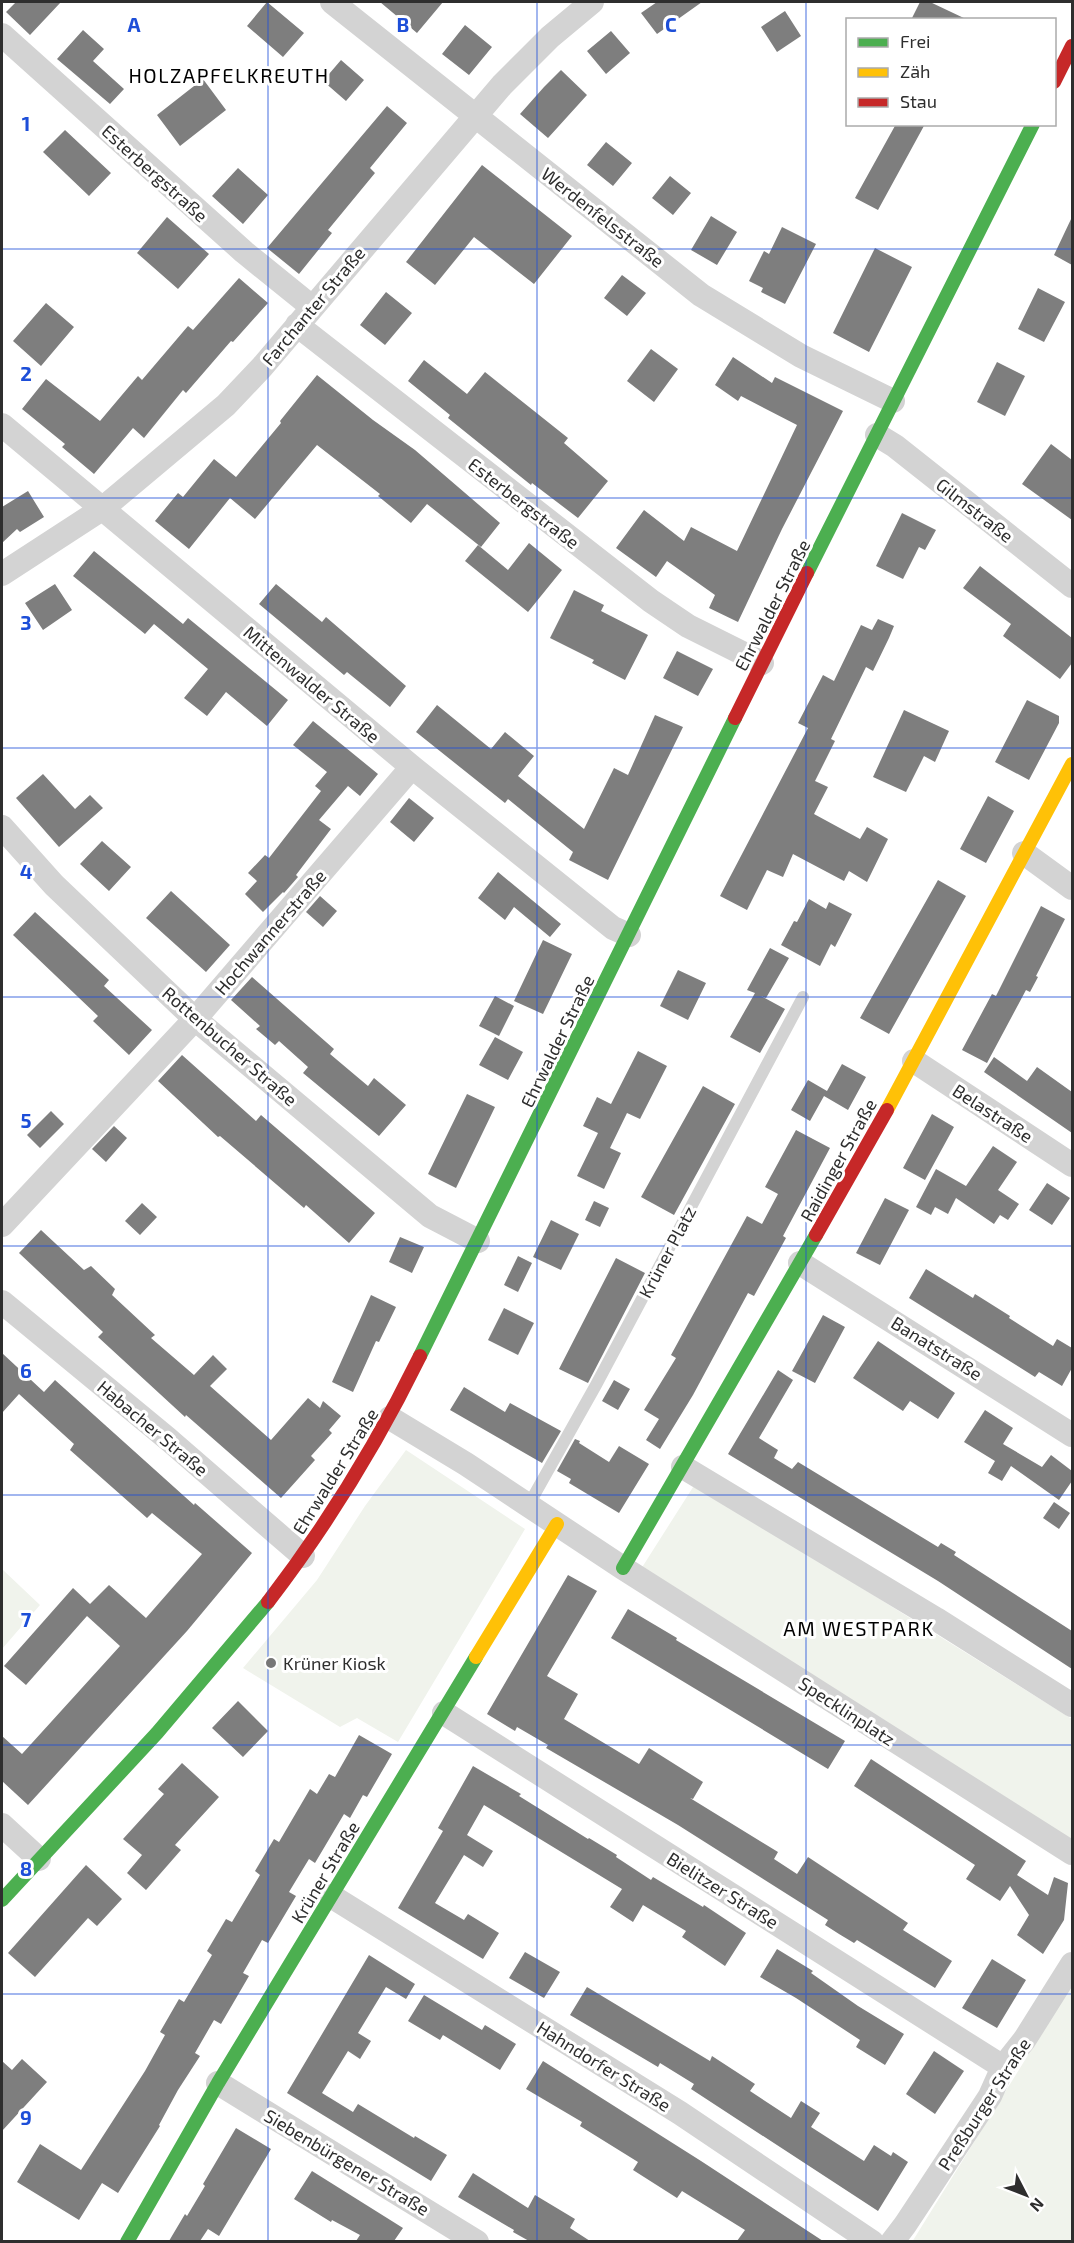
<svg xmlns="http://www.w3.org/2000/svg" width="1074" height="2243" font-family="'Exo 2',sans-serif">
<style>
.green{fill:#f0f3ec}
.building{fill:#7e7e7e}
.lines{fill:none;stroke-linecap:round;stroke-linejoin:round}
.lane{stroke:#d3d3d3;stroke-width:12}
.street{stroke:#d3d3d3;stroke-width:24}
.fast{stroke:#4caf50;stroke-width:14}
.slow{stroke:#ffc107;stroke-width:14}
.jam{stroke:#c62828;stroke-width:14}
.grid{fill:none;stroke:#1d4ed8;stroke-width:1.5;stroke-opacity:0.55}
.poi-dot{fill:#777;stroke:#fff;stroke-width:2}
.labels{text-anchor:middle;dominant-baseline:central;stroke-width:6;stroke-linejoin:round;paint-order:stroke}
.street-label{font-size:18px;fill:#2e2e2e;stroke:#fff}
.poi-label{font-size:18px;fill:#2e2e2e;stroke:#fff;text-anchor:start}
.neighbourhood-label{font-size:20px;letter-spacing:1.5px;fill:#000;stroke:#fff}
.grid-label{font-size:20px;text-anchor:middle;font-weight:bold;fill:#1d4ed8;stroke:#fff;stroke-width:6;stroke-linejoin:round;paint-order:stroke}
</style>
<rect width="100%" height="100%" fill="#fff"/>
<path class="green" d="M406 1450 525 1529 398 1742 357 1718 340 1727 243 1668 317 1580 365 1506Z
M695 1484 1072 1719V1840L641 1569Z
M2 1569 40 1605 2 1649Z
M1072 1982V2241L912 2242 1051 2018Z"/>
<path class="building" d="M16 2H61L30 35 6 12Z
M267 2 304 33 283 57 247 26Z
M380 2H443L417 33Z
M657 2H702L657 34 641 13Z
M920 2H930L968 20H911Z
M785 11 801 36 777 52 761 27Z
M465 25 492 47 469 75 442 54Z
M83 30 104 49 93 61 124 89 110 104 57 59Z
M611 31 630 53 606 74 587 51Z
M341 60 364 80 346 101 323 81Z
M561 70 587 95 548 138 520 114 544 87Z
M203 79 226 110 180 146 157 115Z
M387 106 407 123 370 168 375 173 328 230 332 233 299 274 267 248Z
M896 124H925L878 210 855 198Z
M65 130 111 173 89 196 43 152Z
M606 142 632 163 613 186 587 165Z
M482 165 572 236 534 284 474 237 435 285 406 262Z
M238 168 268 195 243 224 212 196Z
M670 176 691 193 673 215 652 198Z
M711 216 737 232 717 265 691 250Z
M167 217 209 254 178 289 137 253Z
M1072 217V265L1054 255Z
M782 227 816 244 785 304 761 292 763 288 749 281 764 251 769 254Z
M875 248 912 267 869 352 833 333Z
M622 275 646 293 627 316 604 298Z
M239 278 268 303 233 342 231 341 186 393 183 390 144 438 133 428 94 474 62 447 65 444 22 409 46 379 100 421 138 376 142 380 188 326 193 330Z
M1038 288 1065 302 1044 342 1018 329Z
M386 292 412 313 385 345 360 325Z
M46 303 74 327 41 366 13 341Z
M651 349 678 369 654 402 627 381Z
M733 357 772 383 775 377 843 411 782 529 738 622 709 608 715 595 667 561 656 577 616 548 644 510 684 541 691 527 737 551 797 425 741 396 738 401 715 385Z
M424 360 467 394 485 372 568 438 564 443 608 481 578 518 532 483 531 485 448 418 450 415 408 381Z
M997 362 1025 376 1005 416 977 402Z
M317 375 373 420 415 450 500 523 481 547 427 504 411 523 378 496 380 494 317 445 255 519 230 498 189 549 155 521 178 493 183 497 214 459 236 477 281 423 280 421Z
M1051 444 1072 460V520L1022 484Z
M28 491 44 517 20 532 17 529 2 543V507Z
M902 513 936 530 925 550 919 547 903 579 876 566Z
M529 543 562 570 528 612 465 561 478 545 508 570Z
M94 551 183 624 188 618 288 700 267 726 226 692 207 716 184 698 208 669 154 624 145 634 73 576Z
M980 566 1072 638V663L1060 679 1003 636 1011 624 963 588Z
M55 584 72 610 43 630 25 603Z
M276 584 322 622 326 617 406 686 390 707 347 672 344 675 259 604Z
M574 590 604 605 601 611 648 635 625 680 592 663 594 660 550 638Z
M878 619 894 626 889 638 873 671 866 667 831 739 835 741 815 781 828 787 814 814 860 839 867 827 888 839 867 882 849 871 844 881 793 854 783 877 767 870 747 910 720 896 808 728 798 723 823 675 834 681 861 625 872 630Z
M677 651 713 669 698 696 663 678Z
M1027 700 1059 716V723L1029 780 995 762Z
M437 705 491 749 505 732 534 756 518 776 584 829 614 768 628 775 655 715 683 727 608 880 569 860 573 852 508 799 505 803 416 732Z
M904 710 949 731 935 762 924 756 906 792 873 777Z
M313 721 378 774 360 796 348 786 319 820 331 829 296 875 298 877 284 893 283 892 263 912 245 894 257 881 248 873 265 855 269 858 321 791 315 786 327 772 293 745Z
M43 774 75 809 90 795 103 808 59 847 16 798Z
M988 796 1014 811 986 863 960 849Z
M409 798 434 818 414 842 390 822Z
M102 841 131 867 109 891 80 864Z
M498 872 561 924 550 937 514 907 505 920 478 898Z
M938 880 966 896 889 1034 860 1018Z
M171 891 230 945 206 972 146 918Z
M320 896 337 911 323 927 306 912Z
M809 899 826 909 829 902 852 914 835 947 831 944 820 966 781 945 794 921 797 922Z
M1041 906 1065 919 1036 976 1038 977 1030 992 1026 990 987 1063 962 1050 992 994 996 996Z
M35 912 109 980 104 986 152 1030 129 1055 93 1021 98 1016 13 935Z
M543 940 572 954 543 1014 514 1001Z
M770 948 789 958 766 998 761 996 785 1009 760 1053 730 1037 755 993 747 990Z
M678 970 706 983 688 1020 660 1006Z
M252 977 334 1049 330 1054 368 1086 374 1078 406 1105 379 1136 303 1073 308 1067 279 1041 275 1045 256 1029 260 1026 231 1000Z
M495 996 514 1006 499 1036 479 1026Z
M495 1037 523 1052 508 1080 479 1065Z
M638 1051 667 1066 640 1119 627 1113 610 1148 621 1153 604 1189 577 1176 598 1133 583 1126 597 1097 611 1104Z
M182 1055 256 1121 261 1115 375 1213 349 1243 306 1205 304 1208 220 1136 218 1137 158 1081Z
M994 1057 1027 1081 1037 1067 1072 1092V1133L984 1072Z
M842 1064 866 1077 848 1110 824 1096 810 1121 791 1110 808 1080 827 1091Z
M703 1086 735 1104 674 1215 641 1197Z
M467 1094 495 1107 456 1188 428 1174Z
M51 1111 64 1124 40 1148 27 1135Z
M932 1114 954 1127 925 1180 903 1168Z
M114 1126 127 1138 106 1162 92 1149Z
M796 1130 830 1148 783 1236 786 1238 754 1296 748 1293 693 1395 660 1449 646 1440 659 1419 644 1410 676 1358 671 1355 747 1216 762 1224 778 1194 765 1187Z
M993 1146 1017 1162 998 1190 1019 1204 1008 1220 1000 1215 994 1224 956 1198 948 1214 935 1207 931 1215 916 1207 936 1169 966 1186Z
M1047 1183 1070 1198 1052 1225 1029 1210Z
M885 1198 909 1210 880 1265 856 1253Z
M594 1201 609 1208 600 1227 585 1220Z
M142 1203 157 1217 140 1235 125 1221Z
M551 1220 579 1234 561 1270 533 1257Z
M41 1230 84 1270 91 1266 115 1289 112 1295 155 1335 151 1338 194 1375 213 1355 227 1369 210 1386 271 1440 308 1398 320 1408 323 1401 341 1416 329 1430 332 1433 311 1456 315 1460 281 1498 186 1415 185 1417 98 1337 103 1332 19 1253Z
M400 1237 424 1247 412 1273 389 1262Z
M518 1256 532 1263 518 1292 504 1285Z
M616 1258 645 1273 588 1383 559 1369Z
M926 1269 973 1298 975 1294 1010 1316 1009 1318 1053 1346 1057 1339 1072 1348V1368L1062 1386 1039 1372 1035 1377 909 1298Z
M371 1295 396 1307 379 1342 376 1341 353 1392 332 1382Z
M504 1308 534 1323 518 1355 488 1340Z
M823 1315 845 1327 815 1383 792 1371Z
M878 1341 955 1393 938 1419 910 1401 903 1411 853 1378Z
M2 1353 44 1392 55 1380 194 1505 195 1503 252 1553 187 1631 28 1805 2 1781V1736L22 1754 120 1646 87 1616 26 1685 4 1666 73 1588 90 1604 109 1585 146 1618 202 1554 152 1513 147 1518 70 1450 74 1444 19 1394 2 1413Z
M778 1370 793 1380 759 1438 778 1450 774 1458 792 1469 798 1462 938 1547 941 1543 956 1552 954 1555 1072 1631V1669L938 1581 728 1454Z
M614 1380 630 1389 618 1410 602 1401Z
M464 1387 505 1412 510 1403 561 1431 542 1463 450 1410Z
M985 1410 1013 1428 1003 1444 1042 1467 1051 1455 1072 1471V1481L1059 1500 1011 1466 1002 1481 988 1473 995 1461 964 1442Z
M575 1439 580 1441 579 1443 609 1462 619 1446 649 1464 619 1513 569 1483 571 1479 557 1471Z
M1054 1502 1070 1513 1059 1529 1043 1518Z
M568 1575 597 1591 547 1676 578 1694 564 1719 639 1764 649 1748 703 1782 693 1799 690 1798 778 1852 774 1859 797 1874 808 1857 908 1923 903 1930 952 1961 935 1988 857 1940 854 1943 839 1934 825 1925 828 1920 678 1825 546 1748 548 1745 517 1727 515 1731 487 1714Z
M628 1609 677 1638 676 1640 845 1741 828 1769 611 1638Z
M238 1701 268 1731 243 1757 212 1728Z
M359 1735 392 1754 367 1797 363 1795 350 1818 344 1814 315 1863 309 1859 289 1892 296 1896 268 1943 262 1940 243 1973 249 1976 221 2024 214 2020 195 2053 200 2056 178 2090 159 2125 160 2126 118 2193 102 2183 79 2220 17 2182 40 2144 81 2170 145 2071 165 2035 160 2032 179 1999 184 2002 212 1955 207 1951 226 1919 232 1922 260 1875 255 1871 274 1839 279 1842 310 1789 317 1794 329 1774 335 1777Z
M871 1759 1026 1861 1017 1875 1048 1895 1054 1877 1068 1883 1064 1920 1043 1954 1017 1935 1029 1915 1010 1886 1000 1901 966 1879 975 1865 854 1786Z
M182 1763 219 1797 175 1845 181 1850 146 1890 127 1873 142 1855 123 1839 164 1794 158 1789Z
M473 1766 521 1794 519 1796 588 1839 589 1838 617 1855 616 1857 651 1880 653 1877 703 1907 704 1905 746 1933 725 1966 682 1937 686 1931 643 1905 633 1922 610 1907 622 1889 484 1805 467 1835 493 1851 483 1867 464 1855 435 1903 464 1920 468 1914 499 1933 483 1959 398 1908 443 1831 438 1828Z
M86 1865 122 1899 97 1926 88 1918 35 1977 8 1953Z
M777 1949 813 1971 811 1973 858 2006 904 2034 885 2065 856 2047 860 2040 796 1998 760 1977Z
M525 1952 560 1972 544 1998 509 1978Z
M369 1955 415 1984 406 1999 386 1987 358 2033 371 2041 360 2059 348 2051 322 2093 353 2112 358 2104 414 2138 415 2136 447 2155 431 2181 287 2093Z
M992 1959 1026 1980 997 2028 962 2008Z
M587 1987 710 2061 712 2056 755 2084 750 2091 791 2118 801 2101 820 2113 811 2127 864 2161 874 2145 891 2156 893 2152 908 2162 878 2211 691 2089 694 2084 660 2063 658 2067 570 2015Z
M424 1995 482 2030 485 2025 516 2044 500 2070 443 2035 440 2040 408 2021Z
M934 2051 964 2071 935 2114 906 2094Z
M22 2059 47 2082 2 2131V2061L12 2070Z
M543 2061 701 2161 823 2241H737L745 2230 682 2191 677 2198 633 2170 638 2162 580 2126 582 2122 526 2089Z
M236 2128 271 2149 219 2236 208 2229 200 2241H169L185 2214 187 2216 205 2186 203 2184Z
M312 2171 403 2228 394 2241H356L360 2235 332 2220 331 2222 294 2199Z
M473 2173 528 2208 535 2195 575 2219 570 2228 590 2241H529L513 2232 514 2230 458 2197Z"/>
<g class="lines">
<path class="lane" d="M528 1506 596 1385 803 997"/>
<path class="street" d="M332 2 701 295 801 356 893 401
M2 35 244 252 312 307
M297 325 651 601 688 626 762 663
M2 425 412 767 613 928 629 935
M877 435 895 446 1072 586
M2 574 102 509 226 405 262 367 502 85 550 37 592 2
M2 827 54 885 195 1019 430 1216 478 1241
M1024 853 1072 888
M914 1061 1072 1165
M2 1225 195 1019 412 767
M800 1263 1072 1435
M2 1302 168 1439 303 1556
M390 1418 466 1464 623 1568 1072 1853
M683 1467 936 1619 1072 1705
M444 1713 1003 2067
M2 1825 39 1859
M331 1896 680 2113 872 2242
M218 2083 477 2242
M892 2242 905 2225 990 2096 1003 2067 1025 2039 1072 1964"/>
<path class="fast" d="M807 573 1033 124
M420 1356 735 718
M623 1568 816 1235
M2 1900 157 1733 268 1602
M127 2242 218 2083 476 1657"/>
<path class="slow" d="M887 1110 1072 764
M476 1657 557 1524"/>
<path class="jam" d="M1054 82 1072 46
M735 718 807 573
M816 1235 887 1110
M268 1602C327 1525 377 1444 420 1356"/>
</g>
<path class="grid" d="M268 2V2242M537 2V2242M806 2V2242M2 249H1072M2 498H1072M2 748H1072M2 997H1072M2 1246H1072M2 1495H1072M2 1745H1072M2 1994H1072"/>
<circle class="poi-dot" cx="271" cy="1663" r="6"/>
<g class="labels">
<g class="street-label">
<text transform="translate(155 173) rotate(42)">Esterbergstraße</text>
<text transform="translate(603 217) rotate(38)">Werdenfelsstraße</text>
<text transform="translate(313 306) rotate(-50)">Farchanter Straße</text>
<text transform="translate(524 503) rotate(38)">Esterbergstraße</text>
<text transform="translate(975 510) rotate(38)">Gilmstraße</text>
<text transform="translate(772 605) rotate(-63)">Ehrwalder Straße</text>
<text transform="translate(312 684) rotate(40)">Mittenwalder Straße</text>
<text transform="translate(270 932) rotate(-49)">Hochwannerstraße</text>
<text transform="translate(557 1041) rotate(-64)">Ehrwalder Straße</text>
<text transform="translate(230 1046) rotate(41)">Rottenbucher Straße</text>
<text transform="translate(993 1113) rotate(33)">Belastraße</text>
<text transform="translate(838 1160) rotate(-61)">Raidinger Straße</text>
<text transform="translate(667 1252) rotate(-62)">Krüner Platz</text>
<text transform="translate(937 1348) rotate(32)">Banatstraße</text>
<text transform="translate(153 1428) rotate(40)">Habacher Straße</text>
<text transform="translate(335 1471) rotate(-58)">Ehrwalder Straße</text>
<text transform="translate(847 1711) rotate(33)">Specklinplatz</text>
<text transform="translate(325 1872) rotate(-59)">Krüner Straße</text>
<text transform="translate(723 1890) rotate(32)">Bielitzer Straße</text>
<text transform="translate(604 2066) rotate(32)">Hahndorfer Straße</text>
<text transform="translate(984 2104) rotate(-57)">Preßburger Straße</text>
<text transform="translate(347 2162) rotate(31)">Siebenbürgener Straße</text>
</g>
<g class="poi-label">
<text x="283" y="1663">Krüner Kiosk</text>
</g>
<g class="neighbourhood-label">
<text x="229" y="75">HOLZAPFELKREUTH</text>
<text x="859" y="1628">AM WESTPARK</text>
</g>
</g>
<g class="grid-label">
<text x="134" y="32">A</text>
<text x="403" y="32">B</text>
<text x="671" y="32">C</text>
<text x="26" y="131">1</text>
<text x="26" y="381">2</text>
<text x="26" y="630">3</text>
<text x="26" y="879">4</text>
<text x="26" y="1128">5</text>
<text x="26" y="1378">6</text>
<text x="26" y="1627">7</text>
<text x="26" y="1876">8</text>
<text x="26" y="2125">9</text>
</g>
<rect width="1074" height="2243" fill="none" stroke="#2e2e2e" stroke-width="6"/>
<rect x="846" y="18" width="210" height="108" fill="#ffffff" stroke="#ababab" stroke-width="1.5"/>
<rect x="858" y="38" width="30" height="9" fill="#4caf50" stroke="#ababab" stroke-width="1.5"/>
<text x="900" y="48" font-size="18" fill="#2e2e2e">Frei</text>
<rect x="858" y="68" width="30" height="9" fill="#ffc107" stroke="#ababab" stroke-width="1.5"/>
<text x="900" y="78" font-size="18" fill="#2e2e2e">Zäh</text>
<rect x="858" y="98" width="30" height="9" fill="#c62828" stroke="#ababab" stroke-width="1.5"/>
<text x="900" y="108" font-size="18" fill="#2e2e2e">Stau</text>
<g transform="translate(1026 2195) rotate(132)" stroke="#ffffff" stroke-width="4.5" paint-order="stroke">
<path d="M0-4.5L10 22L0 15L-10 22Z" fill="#2e2e2e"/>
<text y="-9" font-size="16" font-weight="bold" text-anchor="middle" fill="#2e2e2e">N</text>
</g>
</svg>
